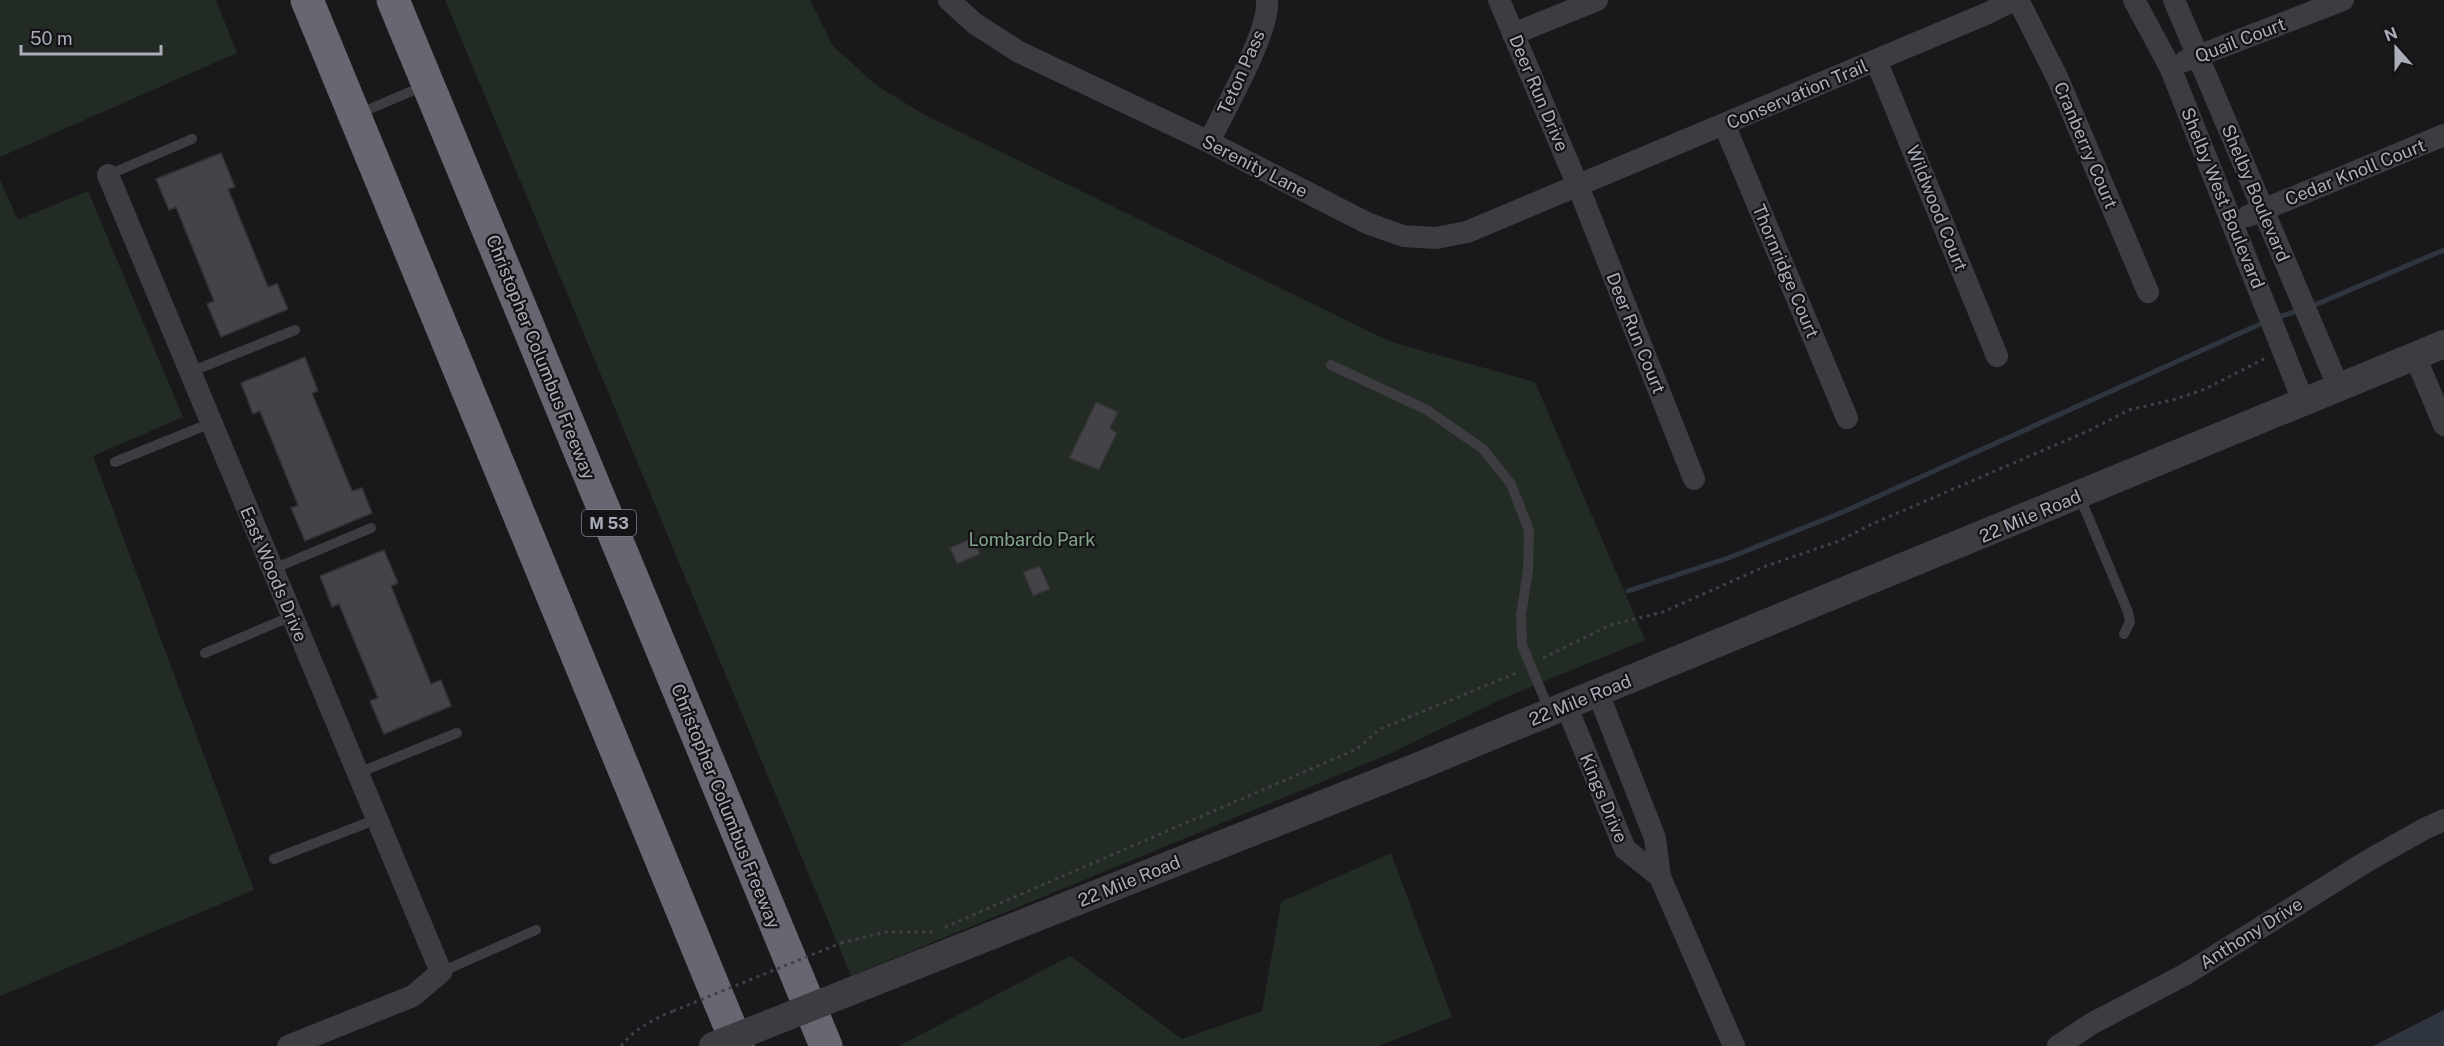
<svg xmlns="http://www.w3.org/2000/svg" width="2444" height="1046" font-family="'Public Sans',sans-serif">
<style>
.green{fill:#232b25}
.water{fill:#2f353e}
.lines{fill:none;stroke-linecap:round;stroke-linejoin:round}
.stream{stroke:#2f353e;stroke-width:5}
.building{fill:#434348;stroke:#333336;stroke-width:1.5}
.path{stroke:#404146;stroke-width:3;stroke-dasharray:3 4.5;stroke-linecap:butt}
.service{stroke:#3c3c41;stroke-width:10}
.minor{stroke:#3c3c41;stroke-width:22}
.tertiary{stroke:#3c3c41;stroke-width:28}
.motorway{stroke:#666770;stroke-width:33}
.path-bridge{stroke:#404146;stroke-width:3;stroke-dasharray:3 4.5;stroke-linecap:butt}
.tertiary-bridge{stroke:#3c3c41;stroke-width:28}
.labels{text-anchor:middle;dominant-baseline:central;stroke-width:4.5;stroke-linejoin:round;paint-order:stroke}
.shield{fill:#141416;stroke:#7e8089;stroke-width:1.5}
.shield-label{font-size:16px;font-weight:bold;fill:#abaeba}
.street-label{font-size:18px;fill:#abaeba;stroke:#141416}
.park-label{font-size:18px;fill:#83a48a;stroke:#141416}
</style>
<rect width="100%" height="100%" fill="#19191b"/>
<path class="green" d="M0 0H216L237 53 0 157Z
M445 0H810L833 46 876 85 923 114 1391 342 1535 382 1645 640 1504 698 1387 755 851 976Z
M0 180 18 220 88 191 183 417 93 456 254 890 0 996Z
M1391 853 1452 1017 1379 1046H899L1070 956 1182 1039 1262 1011 1281 902Z"/>
<path class="water" d="M2444 1010V1046H2373Z"/>
<g class="lines">
<path class="stream" d="M2310 307 2444 250
M2275 318 2301 310
M1628 591 1731 557 1843 512 2267 321"/>
</g>
<path class="building" d="M221 153 235 187 228 189 268 287 277 284 288 309 221 337 207 304 214 301 176 207 169 210 156 179Z
M305 357 318 391 312 393 352 491 362 488 372 513 305 541 291 508 298 505 260 411 253 414 241 383Z
M1096 402 1118 412 1110 428 1117 433 1099 470 1069 458Z
M973 537 980 554 957 564 950 548Z
M384 550 398 583 391 586 431 684 441 680 451 706 384 734 370 701 378 698 339 604 332 607 320 576Z
M1040 566 1050 589 1033 596 1023 572Z"/>
<g class="lines">
<path class="path" d="M1543 658 1610 625 1663 612 1766 566 1839 541 1872 524 2088 431 2129 410 2176 399 2205 389 2266 358
M945 927 1357 749 1380 729 1519 672
M841 943 885 932H934
M621 1046C636 1028 652 1020 673 1011"/>
<path class="service" d="M358 114 426 85
M108 175 192 139
M1331 365 1427 410 1483 449 1511 484 1529 530 1528 570 1521 615 1522 645 1550 712
M190 372 295 330
M115 462 211 423
M2079 495 2128 612 2130 622 2124 634
M273 569 371 528
M205 653 292 616
M358 773 457 733
M274 859 377 819
M441 972 536 930"/>
<path class="minor" d="M949 0 974 23 1019 52 1209 142 1367 223 1403 236 1436 238 1467 232 1988 13 2014 0
M1499 0 1578 186 1694 479
M2018 0 2057 77 2148 292
M2134 0 2170 67 2303 401
M2174 0 2338 386
M1513 34 1597 0
M1876 60 1997 356
M2185 61 2343 0
M1724 124 1847 418
M1209 142C1224 110 1270 32 1267 0
M108 175 441 972 413 996 288 1046
M2248 216 2444 135
M2415 356 2444 425
M1566 705 1625 849 1660 877 1655 838 1598 693
M1660 877 1734 1046
M2058 1046 2091 1024 2186 974 2369 860 2424 829 2444 820"/>
<path class="tertiary" d="M854 990 1419 766 2444 344"/>
<path class="motorway" d="M307 0 738 1046
M393 0 826 1046"/>
<path class="path-bridge" d="M673 1011 841 943"/>
<path class="tertiary-bridge" d="M713 1046 854 990"/>
</g>
<g class="labels">
<rect class="shield" x="582" y="510" width="54" height="26" rx="4.5"/>
<g class="shield-label">
<text x="609" y="523">M 53</text>
</g>
<g class="street-label">
<text transform="translate(2240 40) rotate(-21)">Quail Court</text>
<text transform="translate(1241 72) rotate(-66)">Teton Pass</text>
<text transform="translate(1539 93) rotate(67)">Deer Run Drive</text>
<text transform="translate(1797 94) rotate(-23)">Conservation Trail</text>
<text transform="translate(2086 145) rotate(67)">Cranberry Court</text>
<text transform="translate(1255 166) rotate(27)">Serenity Lane</text>
<text transform="translate(2355 172) rotate(-22)">Cedar Knoll Court</text>
<text transform="translate(2256 193) rotate(67)">Shelby Boulevard</text>
<text transform="translate(2223 198) rotate(68)">Shelby West Boulevard</text>
<text transform="translate(1937 208) rotate(68)">Wildwood Court</text>
<text transform="translate(1786 271) rotate(67)">Thornridge Court</text>
<text transform="translate(1636 333) rotate(68)">Deer Run Court</text>
<text transform="translate(541 357) rotate(68)">Christopher Columbus Freeway</text>
<text transform="translate(2030 516) rotate(-23)">22 Mile Road</text>
<text transform="translate(274 574) rotate(67)">East Woods Drive</text>
<text transform="translate(1580 700) rotate(-22)">22 Mile Road</text>
<text transform="translate(1604 798) rotate(67)">Kings Drive</text>
<text transform="translate(726 806) rotate(68)">Christopher Columbus Freeway</text>
<text transform="translate(1129 881) rotate(-22)">22 Mile Road</text>
<text transform="translate(2251 933) rotate(-32)">Anthony Drive</text>
</g>
<g class="park-label">
<text x="1032" y="539">Lombardo Park</text>
</g>
</g>
<g transform="translate(2396 48) rotate(339)" stroke="#141416" stroke-width="4.5" paint-order="stroke">
<path d="M0-4.5L10 22L0 15L-10 22Z" fill="#abaeba"/>
<text y="-9" font-size="16" font-weight="bold" text-anchor="middle" fill="#abaeba">N</text>
</g>
<path d="M21 45v9h140v-9" fill="none" stroke="#abaeba" stroke-width="3"/>
<text x="30" y="45" font-size="18" fill="#abaeba" stroke="#141416" stroke-width="4.5" paint-order="stroke">50 m</text>
</svg>
